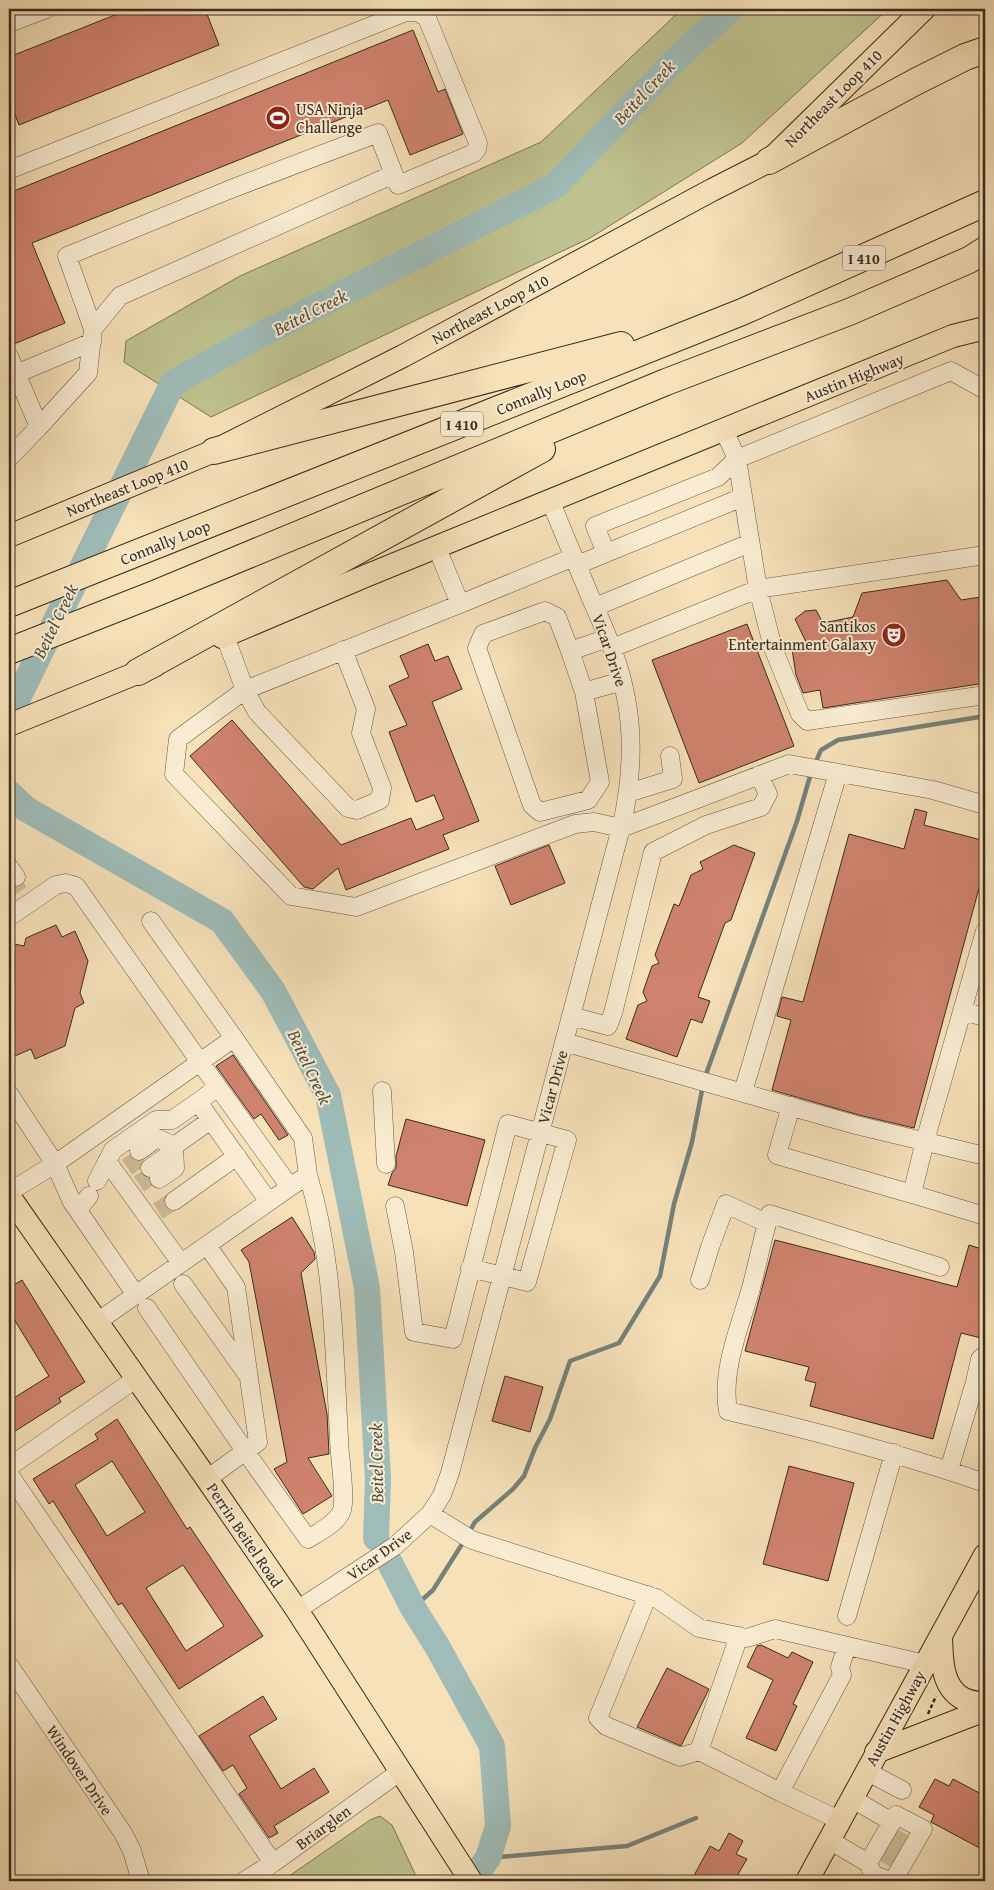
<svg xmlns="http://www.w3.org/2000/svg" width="994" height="1890" font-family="'Gentium Book Plus',serif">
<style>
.green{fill:#bec28e;stroke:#7c7756}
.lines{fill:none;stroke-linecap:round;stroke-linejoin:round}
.stream{stroke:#76827a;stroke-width:4.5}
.river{stroke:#9fbcb8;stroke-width:26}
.building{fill:#cf836e;stroke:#392c1e;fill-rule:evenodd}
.minor-tunnel{stroke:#d0bd9a;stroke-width:18;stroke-dasharray:18 9;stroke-linecap:butt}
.minor-casing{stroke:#685945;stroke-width:19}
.major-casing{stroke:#392c1e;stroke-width:24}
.highway-casing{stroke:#392c1e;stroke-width:28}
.path{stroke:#392c1e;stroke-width:2.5;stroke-dasharray:4 2.5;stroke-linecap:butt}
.minor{stroke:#f9ecd2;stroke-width:18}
.major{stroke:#f6e1b9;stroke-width:22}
.highway{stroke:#f6e1b9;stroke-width:26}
.labels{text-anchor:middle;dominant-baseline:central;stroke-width:4;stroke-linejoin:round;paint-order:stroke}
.shield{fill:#f9ecd2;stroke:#736654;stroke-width:1}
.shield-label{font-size:15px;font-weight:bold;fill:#392c1e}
.street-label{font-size:16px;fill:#392c1e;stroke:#f9ecd2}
.poi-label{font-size:16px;fill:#392c1e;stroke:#f9ecd2;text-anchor:start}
.water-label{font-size:18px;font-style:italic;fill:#525044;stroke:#f9ecd2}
</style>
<rect width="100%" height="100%" fill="#f6e1b9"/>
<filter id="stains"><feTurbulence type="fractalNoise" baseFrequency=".004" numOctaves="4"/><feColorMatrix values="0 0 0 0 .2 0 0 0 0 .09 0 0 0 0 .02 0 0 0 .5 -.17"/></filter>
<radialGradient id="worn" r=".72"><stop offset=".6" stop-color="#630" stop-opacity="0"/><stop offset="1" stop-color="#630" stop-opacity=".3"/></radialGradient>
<path class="green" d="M682 9H888L742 143 590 238 211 417 124 362 126 341 240 276 541 142Z
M380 1816 392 1825 417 1878 413 1881H282L370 1820Z"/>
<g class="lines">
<path class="stream" d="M814 766 821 750 838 740 985 716
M705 1077 797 821 811 773
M468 1534 475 1522 513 1489 524 1476 535 1448 550 1419 570 1361 619 1343 660 1276 674 1204 692 1142 703 1085
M413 1608 433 1590 464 1541
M488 1858 627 1846 696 1818"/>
<path class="river" d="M9 716 173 383 251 340 555 186 679 56 731 9
M9 793 26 809 222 921 273 991 328 1095 367 1288 378 1479 376 1538
M390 1563 413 1608 437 1646 492 1746 498 1826 488 1858 471 1881"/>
</g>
<path class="building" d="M130 9H205L219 45 19 125 9 99V57Z
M413 30 438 92 445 89 463 134 410 155 388 100 32 243 65 323 9 346V193Z
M947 580 961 600 981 597 985 616V683L823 708 820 690 803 693 796 675 792 649 808 646 795 619 805 611 816 610 823 623 853 617 862 593Z
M747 624 794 746 699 783 652 660Z
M428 644 435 661 448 656 462 689 432 702 479 821 443 835 449 849 346 890 338 868 313 889 304 887 190 756 232 720 341 845 411 818 416 830 444 819 434 795 416 802 389 732 407 725 389 686 409 677 400 656Z
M915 809 927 812 924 825 985 841V866L914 1128 859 1115 772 1090 791 1020 777 1016 782 997 803 1002 849 834 904 849Z
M549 845 565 883 511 905 495 866Z
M734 845 755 853 731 920 725 923 698 997 710 1001 702 1023 691 1019 677 1057 626 1039 638 1005 647 1001 643 992 652 966 659 963 655 955 674 904 679 906 691 875 703 869 700 862Z
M56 925 62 937 75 931 88 961 80 993 84 1003 75 1008 65 1046 35 1059 31 1049 15 1056 9 1041V952H12L14 944 24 946 26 938Z
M233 1055 288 1135 279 1140 261 1114 254 1119 216 1066Z
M406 1119 485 1140 467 1206 388 1185 392 1173 396 1168V1156Z
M292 1217 314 1252 315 1259 301 1273 327 1414 329 1454 308 1458 332 1496 303 1514 274 1469 287 1462 249 1262 241 1250Z
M775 1240 957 1287 969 1245 985 1250V1339L961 1333 933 1439 810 1406 816 1383 805 1380 809 1367 745 1351Z
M22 1280 85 1382 59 1398 61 1402 9 1435V1401L49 1376 9 1311V1288Z
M505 1376 543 1387 530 1432 492 1421Z
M117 1419 187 1529 190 1527 263 1636 179 1689 122 1603 118 1605 53 1501 49 1504 33 1479 98 1439 95 1434ZM112 1461 145 1512 107 1536 75 1485ZM183 1565 224 1626 186 1651 146 1588Z
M789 1466 854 1483 828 1581 763 1564Z
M761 1645 788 1658 792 1652 813 1662 793 1704 797 1706 776 1751 746 1738 773 1680 747 1667 757 1646Z
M667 1668 709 1689 681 1746 637 1727Z
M263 1696 277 1719 249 1736 281 1789 314 1768 329 1792 274 1826 278 1833 269 1838 239 1794 247 1788 233 1765 223 1771 199 1736Z
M935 1779 949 1786 953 1779 985 1796V1851L931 1822 934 1815 919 1807Z
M729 1833 743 1841 736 1854 747 1859 734 1881H691L710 1846 719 1851Z"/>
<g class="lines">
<path class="minor-tunnel" d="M11 880 19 892
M127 1167 143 1156
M139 1184 155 1173
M158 1211 174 1201
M890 1835 905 1844
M881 1851 896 1860"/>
<defs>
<path id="minor" d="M9 23 46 9
M9 170 406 12H418L427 18 478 143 477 149 474 153 398 185 378 133 231 189 67 256 93 329 88 373 39 427 9 458
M93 329 120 296 394 174
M9 356 39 427
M16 374 92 342
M724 430 737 459 758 589 773 648 800 714 807 721 985 695
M606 553 595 526 718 477 737 459 951 371 985 390
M577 565 743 497
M460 604 574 557
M595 607 750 543
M225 636 245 690 178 739 174 774 291 896 356 907 575 824 594 822 621 828 789 764 933 790 985 805
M608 638 570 651 557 617 545 611 483 634 477 648 532 805 540 812 588 800 600 782 584 692 622 681
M612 648 758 589 985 555
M343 650 366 709 361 733 382 788 380 800 357 810 348 808 257 712 245 690 460 604 437 548
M570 651 584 692
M628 793 673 779 670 756
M9 867 16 877
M9 917 56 885 66 883 76 886 200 1062 55 1164 72 1202 136 1295
M962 1011 985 1017
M571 1016 608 1026 613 1013 653 852 706 825 761 807 768 794 759 775
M234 1038 303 1138 308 1175
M564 1042 856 1125 985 1156
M218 1087 198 1102 269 1202
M382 1091 386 1164
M743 1092 838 773
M9 1094 55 1164 9 1192
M791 1106 777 1155 912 1194 925 1141 985 931
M139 1151 157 1138 174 1146 211 1120
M107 1161 181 1263
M150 1168 166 1157 174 1146
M159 1179 175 1168 174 1146
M97 1181 113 1150 156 1120H172L198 1102
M912 1194 985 1216
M174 1201 237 1156
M395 1206 404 1252 414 1332 453 1339 508 1124 567 1140 527 1282 470 1268
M78 1210 89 1196
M207 1245 236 1287 258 1442 207 1479
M940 1267 770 1214C762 1238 758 1263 751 1288 740 1327 721 1369 728 1411 815 1431 901 1454 985 1483
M700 1280 710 1247 726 1204 767 1223
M183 1284 246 1373
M147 1308 245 1451 308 1539C319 1532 338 1523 342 1510 346 1494 339 1455 339 1438 334 1350 334 1260 308 1175L290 1187
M97 1322 290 1187 200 1062 234 1038 151 921
M9 1467 137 1378
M949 1470 975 1382 980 1359 985 1355
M9 1474 273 1863
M430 1514 472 1540 656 1598 699 1628 747 1638 775 1629 925 1664
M648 1595 598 1718 606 1726 680 1757 699 1751 780 1792 842 1675 840 1667 847 1646
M297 1610 395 1546 430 1514 442 1495 450 1473 482 1352 623 820C631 780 634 738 626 698 620 664 606 632 592 601 578 567 564 535 551 502
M847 1616 894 1453
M9 1665 123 1833 132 1851 141 1881
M699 1751 739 1636
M866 1771 902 1790
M780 1792 839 1820
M851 1798 892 1822
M829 1840 868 1863
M244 1881 273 1863 401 1771
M889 1881 873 1874 868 1863 896 1815 923 1829 893 1881"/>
<path id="major" d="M9 536 214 451 403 356 712 190 769 161 924 9
M222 637 368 575 953 336 985 328
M9 725 154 666
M9 1196 207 1479 297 1610 471 1881
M941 1637C942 1658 941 1686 962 1698 969 1702 978 1703 985 1704
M876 1752 985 1710
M807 1881 985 1555"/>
<path id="highway" d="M769 161 917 81 965 57 985 50
M214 451 621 345
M9 604 742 312 985 203
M9 651 154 594 666 382 849 312 969 260 985 250
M138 672 542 449"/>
</defs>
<use href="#minor" class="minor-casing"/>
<use href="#major" class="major-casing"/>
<use href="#highway" class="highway-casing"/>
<path class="path" d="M928 1714 936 1696"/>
<use href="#minor" class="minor"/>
<use href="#major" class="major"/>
<use href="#highway" class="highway"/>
</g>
<defs>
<symbol id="stadium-disc" viewBox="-11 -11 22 22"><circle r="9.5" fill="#8f2418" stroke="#f9ecd2"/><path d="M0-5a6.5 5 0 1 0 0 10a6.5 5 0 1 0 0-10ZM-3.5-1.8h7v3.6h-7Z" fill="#fff"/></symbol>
<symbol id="theatre-disc" viewBox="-11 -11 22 22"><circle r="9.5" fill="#8f2418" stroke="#f9ecd2"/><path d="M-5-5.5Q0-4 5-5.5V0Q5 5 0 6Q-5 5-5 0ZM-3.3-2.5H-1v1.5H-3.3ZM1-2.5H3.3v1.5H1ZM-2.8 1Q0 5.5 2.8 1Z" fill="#fff"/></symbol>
</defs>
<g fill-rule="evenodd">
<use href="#stadium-disc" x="264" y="104" width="28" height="28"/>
<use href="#theatre-disc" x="880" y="621" width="28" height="28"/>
</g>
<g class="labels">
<g class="shield">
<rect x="843" y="245.5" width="42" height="25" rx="4"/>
<rect x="441" y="411.5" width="42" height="25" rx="4"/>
</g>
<g class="shield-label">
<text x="864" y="258">I 410</text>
<text x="462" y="424">I 410</text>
</g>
<g class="street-label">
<text transform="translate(833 98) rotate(-45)">Northeast Loop 410</text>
<text transform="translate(490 309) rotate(-28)">Northeast Loop 410</text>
<text transform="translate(854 377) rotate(-22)">Austin Highway</text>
<text transform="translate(541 392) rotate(-22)">Connally Loop</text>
<text transform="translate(127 487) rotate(-22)">Northeast Loop 410</text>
<text transform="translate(165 542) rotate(-22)">Connally Loop</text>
<text transform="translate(610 650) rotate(71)">Vicar Drive</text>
<text transform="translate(552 1087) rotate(-75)">Vicar Drive</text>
<text transform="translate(245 1535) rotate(56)">Perrin Beitel Road</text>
<text transform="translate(379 1554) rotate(-36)">Vicar Drive</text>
<text transform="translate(895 1718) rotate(-61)">Austin Highway</text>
<text transform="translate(80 1770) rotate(56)">Windover Drive</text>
<text transform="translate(323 1827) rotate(-36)">Briarglen</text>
</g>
<g class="poi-label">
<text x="296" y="109">USA Ninja<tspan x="296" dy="18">Challenge</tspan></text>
<text x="876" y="626" text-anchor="end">Santikos<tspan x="876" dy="18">Entertainment Galaxy</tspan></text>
</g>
<g class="water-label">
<text transform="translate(644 92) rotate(-47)">Beitel Creek</text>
<text transform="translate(310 312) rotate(-27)">Beitel Creek</text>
<text transform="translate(55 621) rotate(-64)">Beitel Creek</text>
<text transform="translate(310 1067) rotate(65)">Beitel Creek</text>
<text transform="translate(376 1463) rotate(-91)">Beitel Creek</text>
</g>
</g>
<rect width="994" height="1890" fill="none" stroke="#f6e1b9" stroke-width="30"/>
<rect x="10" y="10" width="974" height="1870" fill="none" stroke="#392c1e" stroke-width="2.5"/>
<rect x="15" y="15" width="964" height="1860" fill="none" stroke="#392c1e"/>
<rect width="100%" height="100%" filter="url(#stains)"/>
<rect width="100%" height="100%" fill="url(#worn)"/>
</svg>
